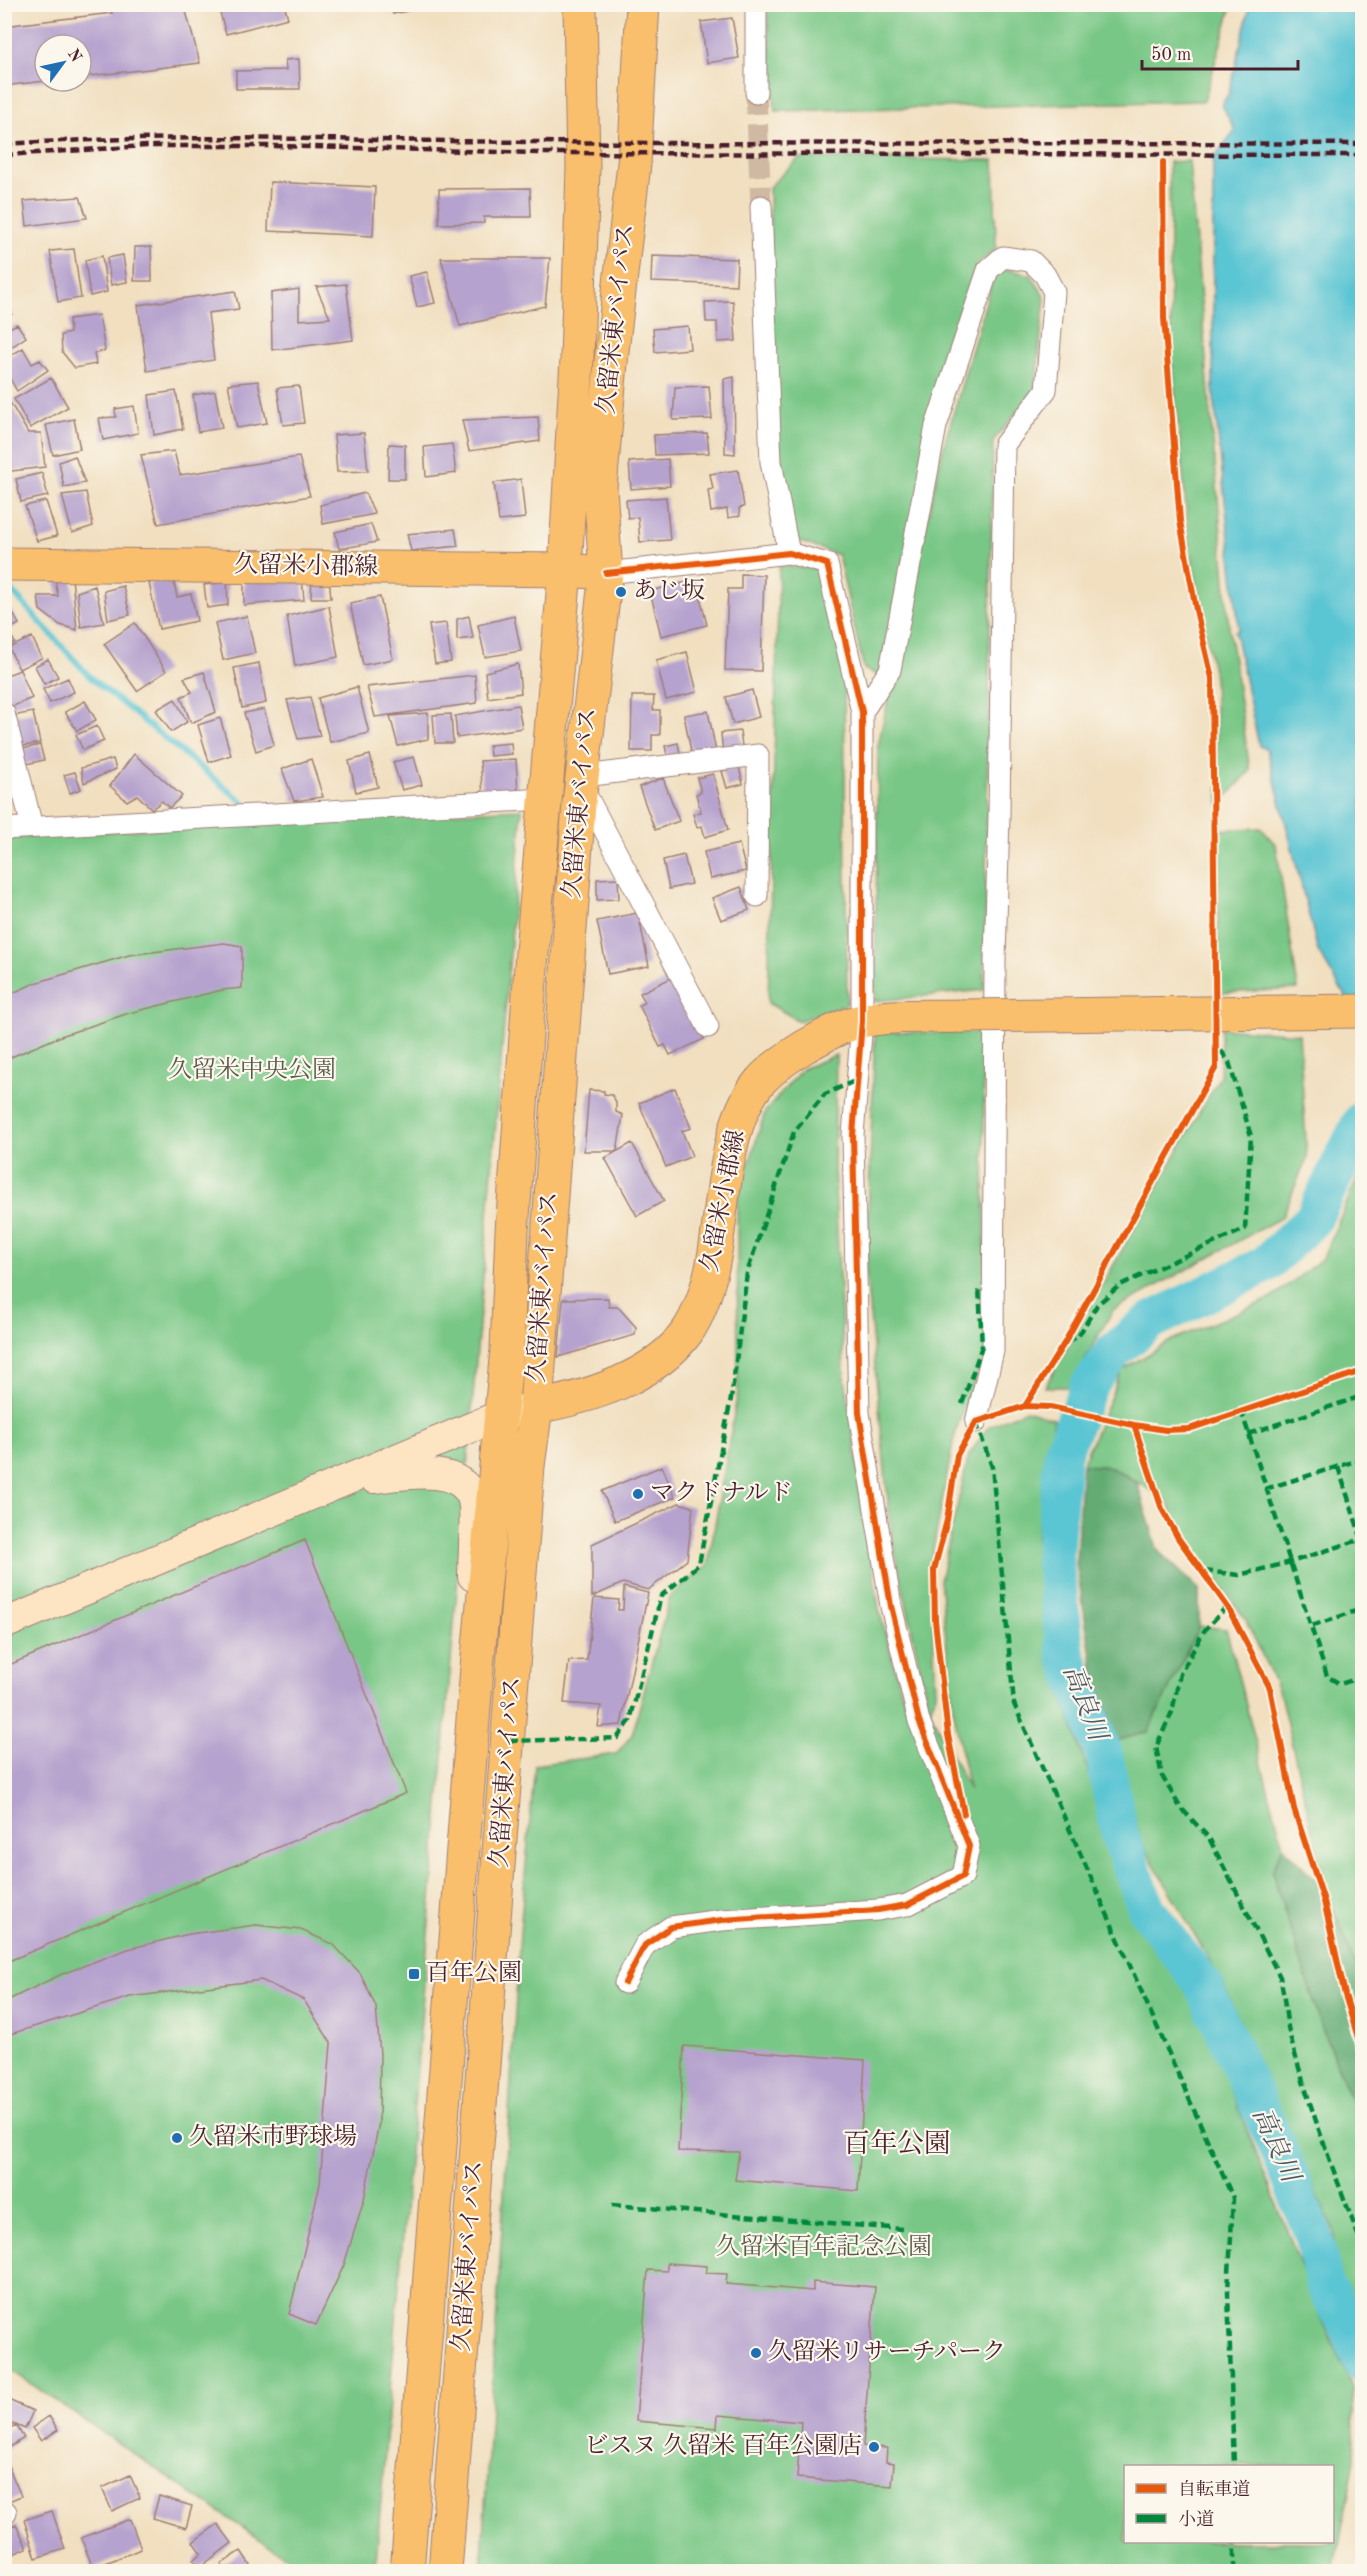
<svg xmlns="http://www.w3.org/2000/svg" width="1367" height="2576" font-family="'Old Standard TT','Noto Serif JP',serif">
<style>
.green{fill:#79c786;stroke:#627358;stroke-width:1.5;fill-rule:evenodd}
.forest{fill:#62ac73;stroke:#56664f;stroke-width:1.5}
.water{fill:#5ac5d3;stroke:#52727f;stroke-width:1.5}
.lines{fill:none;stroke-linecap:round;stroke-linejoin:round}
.stream{stroke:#5ac5d3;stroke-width:6}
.river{stroke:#5ac5d3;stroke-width:38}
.building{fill:#b6a2ce}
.street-tunnel{stroke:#d0b9a2;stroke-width:21;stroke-dasharray:21 10;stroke-linecap:butt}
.street-casing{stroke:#9e7f76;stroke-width:23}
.secondary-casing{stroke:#9e7f76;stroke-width:32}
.primary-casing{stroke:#9e7f76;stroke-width:35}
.highway-casing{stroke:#9e7f76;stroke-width:35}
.street{stroke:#fff;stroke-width:21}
.secondary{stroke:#fde5c4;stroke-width:30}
.primary{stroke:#f9bf6c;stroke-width:33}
.highway{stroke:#f9bf6c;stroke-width:33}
.rail{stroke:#4a1f2b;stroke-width:4.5;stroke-dasharray:9 4.5;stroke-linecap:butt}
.primary-bridge-casing{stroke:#9e7f76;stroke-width:35;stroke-linecap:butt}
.primary-bridge{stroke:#f9bf6c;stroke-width:33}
.quiet{stroke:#00873e;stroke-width:4.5;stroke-dasharray:9 4.5;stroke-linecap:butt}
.cycleway-casing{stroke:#fbf7ec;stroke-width:10}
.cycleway{stroke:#e8590c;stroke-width:6}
.poi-dot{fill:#1f6fb2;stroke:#fbf7ec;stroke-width:2}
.labels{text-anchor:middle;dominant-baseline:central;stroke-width:4.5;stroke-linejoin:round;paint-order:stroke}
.street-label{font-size:24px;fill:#4a1f2b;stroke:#fbf7ec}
.poi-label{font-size:24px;fill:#4a1f2b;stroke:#fbf7ec;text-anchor:start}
.park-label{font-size:24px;fill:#5a5a4b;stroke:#fbf7ec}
.water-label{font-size:26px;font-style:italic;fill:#505966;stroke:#fbf7ec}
.quarter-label{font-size:27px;fill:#4a1f2b;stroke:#fbf7ec}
</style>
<rect width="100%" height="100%" fill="#fbf7ec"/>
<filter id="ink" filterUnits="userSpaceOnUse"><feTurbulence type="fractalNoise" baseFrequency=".0167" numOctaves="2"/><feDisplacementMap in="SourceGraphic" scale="12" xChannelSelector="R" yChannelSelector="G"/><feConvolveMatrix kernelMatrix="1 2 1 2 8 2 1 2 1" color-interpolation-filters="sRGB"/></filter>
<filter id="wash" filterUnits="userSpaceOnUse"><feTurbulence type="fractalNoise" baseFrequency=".008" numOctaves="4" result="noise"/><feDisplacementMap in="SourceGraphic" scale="24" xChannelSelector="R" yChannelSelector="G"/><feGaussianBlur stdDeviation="1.35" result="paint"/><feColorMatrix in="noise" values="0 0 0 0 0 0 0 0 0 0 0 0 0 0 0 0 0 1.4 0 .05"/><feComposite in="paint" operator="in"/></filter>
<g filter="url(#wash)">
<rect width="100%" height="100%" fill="#f1dfc0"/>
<path class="green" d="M767 5V4L1232 5 1204 101 775 111Z
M799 158 994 160 996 249 977 264 939 405 879 676 864 669 838 555 792 539 774 441 769 187Z
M1189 161 1229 627 1250 771 1219 805 1214 677 1189 540 1171 347 1169 162Z
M1005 269 1031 275 1045 297 1035 390 993 441 984 990 875 1001 878 746 942 452 994 275Z
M779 566 822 569 844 677 847 1004 799 1021 768 1003Z
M522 809 375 2571H306L5 2366 4 837Z
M1261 828 1276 845 1298 989 1219 993 1217 830Z
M1221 1028 1299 1034 1307 1158 1282 1217 1113 1310 1069 1387H1045L1220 1076Z
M875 1032 983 1033 986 1352 960 1417 953 1443 930 1566 936 1693 930 1711 969 1790 953 1708 940 1580 969 1455 988 1427 1026 1410 1054 1419 1036 1539 1062 1695 1139 1919 1194 1996 1320 2314 1352 2387 1355 2460 1334 2571 481 2572 520 1932 535 1765 616 1754 632 1735 670 1596 708 1565 738 1391 737 1202 765 1112 802 1069 836 1055 834 1169 844 1371 879 1610 904 1701 929 1710 891 1532 866 1274ZM1126 2466H1332V2542H1126Z
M1362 1167V1982L1327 1892 1280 1694 1246 1620 1183 1534 1166 1499 1112 1467 1082 1465 1122 1370 1172 1340 1270 1299 1323 1258Z
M1199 1626 1226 1629 1283 1846 1272 1872 1324 2033 1362 2125V2337L1335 2281 1334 2232 1223 1984 1140 1840 1118 1740 1148 1732Z"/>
<path class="forest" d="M1082 1465 1111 1467 1137 1483 1158 1551 1199 1589V1626L1148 1732 1118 1740 1094 1673 1076 1562Z
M1283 1846 1327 1892 1362 1982V2125L1324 2033 1272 1872Z"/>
<path class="water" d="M1250 5H1362V1024L1318 951 1267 749 1259 746 1235 631 1239 630 1213 388V159L1235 130 1222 105 1229 93Z"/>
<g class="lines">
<path class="stream" d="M4 578 9 588 91 678 243 802"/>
<path class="river" d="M1362 1120 1313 1219 1266 1264 1149 1322 1113 1352 1088 1387 1062 1455 1054 1556 1066 1655 1104 1754 1120 1835 1147 1910 1202 1983 1279 2150 1314 2237 1324 2283 1347 2325 1362 2363"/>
</g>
<g id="blocks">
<path class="building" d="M110 4H184L200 63 81 77V45H45V81L4 86V26L112 13Z
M212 4H284L288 18 226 34 219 9 214 10Z
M391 4H416L417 9 393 14Z
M732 18 739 58 707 63 701 22Z
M299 59 300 89H236V71L286 70 285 60Z
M270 182 375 187 373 236 268 231Z
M530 188 531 217H484V223L439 224V189Z
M80 197 87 218 27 226 24 201Z
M135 247H151L152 281H134Z
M74 249 81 298 58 302 50 251Z
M123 255 127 282 111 285 107 258Z
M102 256 107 292 90 296 85 260Z
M652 256 737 259 736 285 651 282Z
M441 258H550L545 306 460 326Z
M427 272 435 303 417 307 409 276Z
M346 284 353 340 272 350 271 293 299 289V320L330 318 316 287Z
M235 291 239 309 208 313 214 360 147 371 138 305Z
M4 301 12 314 4 318Z
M733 301 736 341 718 342 717 322H706L705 302Z
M99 315 105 351 94 353 96 364 75 368 62 352 61 335 70 333 69 319Z
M17 324 26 337 4 352V331Z
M688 326 690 349 655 352 653 329Z
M23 348 32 364 40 360 48 370 17 391 5 370V359Z
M734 377 735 454 725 453 724 379Z
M51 378 68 407 30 428 14 399Z
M258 381 267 423 237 428 228 384Z
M299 386 304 423 283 425 277 388Z
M709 386 712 419 673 420 675 387Z
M176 391 183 429 154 435 149 395Z
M215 391 222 428 198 432 193 395Z
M4 392 28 433H41L45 467 4 472Z
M134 406 138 433 103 440 99 418 116 417 115 409Z
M538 417 540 441 469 451 462 420Z
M74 419 80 449 53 455 46 425Z
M364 433 368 471 337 472 334 435Z
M707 433 709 453 655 455 654 435Z
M389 444 405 445V479H388Z
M452 444 456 473 426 477 424 447Z
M174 451 180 475 299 457 310 496 158 524 141 455Z
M75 456 85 483 64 487 59 462Z
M668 459 670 486 631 489 629 462Z
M738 470 744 507 739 508 740 516 728 518 727 509 711 512 708 490 713 489 710 474Z
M42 473 48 496 21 502 16 479Z
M521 479 525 518 499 521 494 483Z
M86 492 93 526 72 533 62 495Z
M365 493 375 514 323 524 320 505Z
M666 497 670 540 640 542 638 517 628 518 626 500Z
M46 501 57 536 37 541 25 506Z
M371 524 377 542 339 549 335 532Z
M455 529 458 546 411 551 407 534Z
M741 574 764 575 761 671 725 670 728 589H741Z
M329 576 331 598H311L312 577Z
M72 578 77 630 60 625 40 610 38 596H58L55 580Z
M173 578 177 597 191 594 197 621 159 629 149 583Z
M302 578 304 600 244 605V581Z
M696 580 707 625 661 636 650 591Z
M227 582 228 605 207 608 204 585Z
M95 586 104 623 81 627 77 592Z
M123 586 130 615 108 620 104 591Z
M380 597 393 659 363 665 350 603Z
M4 598 19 624 8 630 15 643 4 649Z
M329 606 338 657 295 666 287 616Z
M247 616 255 653 223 660 215 623Z
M469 616 473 638 457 640V619Z
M514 616 521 651 485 657 478 625Z
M135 623 166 671 137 691 104 644Z
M446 623 451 662 435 664 429 625Z
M32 637 42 658 19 669 9 648Z
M687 652 697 692 666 700 656 660Z
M48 659 58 677 44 684 35 666Z
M259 663 266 703 242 708 234 668Z
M518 664 521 693 488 698 485 672Z
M20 670 32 698 11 707 4 692V676Z
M204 672 216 712 191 723 181 697 192 692 184 678Z
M475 675 477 703 375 717 367 687Z
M68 678 74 692 50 703 43 689Z
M357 687 369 733 330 742 318 698Z
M752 690 759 717 733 724 726 697Z
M632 696H654L653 710H660V735H652V751H631Z
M310 697 320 736 298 739 287 700Z
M175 699 187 722 171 732 156 710Z
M85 701 96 720 77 731 65 712Z
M518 705 522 728 457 738 455 716Z
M264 709 274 745 256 751 244 713Z
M708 711 717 757 693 762 684 715Z
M33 712 40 743 19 747 12 716Z
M428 713V739L398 746 390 716Z
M451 714 453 743H435L433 715Z
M220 718 231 755 209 762 198 725Z
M97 726 104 741 83 750 76 735Z
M740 731 743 753 723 755 721 733Z
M511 743 512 754 490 756 489 745Z
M678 743 682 764 670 767 665 746Z
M40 745 44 760 22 765 18 750Z
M134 754 182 796 169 808 162 801 152 809 137 795 127 801 110 786Z
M370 755 378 787 356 792 349 761Z
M414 757 422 785 402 790 393 762Z
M113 759 116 769 84 783 81 768Z
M311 759 323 797 294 801 282 769Z
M516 759 518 793 483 795 480 761Z
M739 767 743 784 727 788 722 771Z
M75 772 81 789 70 793 64 775Z
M713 774 728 830 705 837 702 826 697 827 693 814 701 812 696 794 701 792 697 778Z
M663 778 679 821 655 830 639 787Z
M739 844 746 871 710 879 704 852Z
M684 855 691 884 669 889 663 860Z
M618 878 619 899 597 900V879Z
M741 887 749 910 721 920 712 898Z
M638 913 649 966 608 974 597 921Z
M224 943 242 946V988L222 990 129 1013 61 1036 4 1060V997L35 983 129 955Z
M673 977 704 1039 670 1055 665 1045 660 1047 639 1005 645 1002 640 993Z
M675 1088 691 1128 682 1131 692 1156 666 1167 639 1103Z
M589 1090 604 1091V1094L612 1095 616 1102V1112L623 1115 617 1151H584Z
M632 1143 664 1201 637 1216 605 1158Z
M608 1298 609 1307H618L636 1327 635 1335 558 1357 563 1299Z
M662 1466 675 1497 615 1521 602 1491Z
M679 1503 693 1507 687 1560 648 1590 623 1583 592 1597V1544Z
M305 1540 406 1793 4 1963V1667Z
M624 1587 648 1593 621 1725 598 1727 601 1706 564 1703 569 1661 587 1660 594 1598 619 1600 618 1610H623Z
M256 1925 301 1930 333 1944 360 1973 376 2007 380 2054 379 2123 364 2199 344 2265 316 2325 289 2314 320 2184 331 2043 304 2000 261 1980 130 1997 4 2036V2002L62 1974 128 1949 189 1934Z
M684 2046 865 2060 858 2191 735 2180 739 2152 678 2151Z
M667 2263 707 2266 706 2273 727 2274 726 2284 813 2291V2282L875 2287 863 2446 887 2448 886 2462 894 2463 892 2486 797 2478 801 2422 718 2415 717 2428 636 2421 648 2270 667 2271Z
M4 2398 33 2411 25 2429 4 2420Z
M49 2416 58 2430 41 2441 32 2428Z
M16 2425 24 2438 4 2451V2432Z
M7 2463 21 2496 4 2503V2464Z
M130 2475 140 2498 112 2511 102 2488Z
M159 2496 192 2506 186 2528 153 2518Z
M52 2511 65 2549 36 2558 24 2520Z
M130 2519 141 2549 93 2568 81 2538Z
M16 2524 27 2548 7 2557 4 2529Z
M218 2524 232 2543 199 2568 193 2560 201 2553 193 2542Z
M241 2551 255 2572H226L221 2564Z"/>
</g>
</g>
<g filter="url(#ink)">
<use href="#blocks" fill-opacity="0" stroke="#9e7f76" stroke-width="1.5"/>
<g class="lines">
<path class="street-tunnel" d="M756 93 761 206"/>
<defs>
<path id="street" d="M756 4V93
M761 206 771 462 789 553
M606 573 789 553 827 564 862 712V1021L853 1135 859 1413 891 1606 919 1721 969 1846 963 1876 907 1905 878 1910 722 1920 671 1927 645 1945 625 1983
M862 712 890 670 936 426 988 270 1003 257 1031 261 1045 275 1054 292 1046 390 1004 445 999 816 995 959 993 1351 976 1422
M4 713 32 827
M584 776 758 755 757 896
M583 789 708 1027
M4 829 545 799
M4 2513 6 2512"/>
<path id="secondary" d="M374 1478C403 1475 458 1463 472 1497 477 1509 473 1559 473 1576
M4 1624 501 1415 536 1407"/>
<path id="primary" d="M4 564 565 570 606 573
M536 1407C589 1397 654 1378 687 1332 700 1314 707 1289 712 1268 724 1213 722 1129 758 1084 770 1069 788 1057 804 1047 822 1037 842 1025 862 1021 893 1014 930 1017 962 1016"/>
<path id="highway" d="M407 2572 477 1668 507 1349 512 1231 532 953 565 570 577 359 583 168 580 4
M445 2572 528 1466 536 1407 579 803 606 573 600 488 612 351 634 164 643 4"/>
</defs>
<use href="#street" class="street-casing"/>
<use href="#secondary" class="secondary-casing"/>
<use href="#primary" class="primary-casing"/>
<use href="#highway" class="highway-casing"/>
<use href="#street" class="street"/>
<use href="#secondary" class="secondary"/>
<use href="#primary" class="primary"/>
<use href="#highway" class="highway"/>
<path class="rail" d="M4 144C182 133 359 141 537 142 812 145 1087 142 1362 144
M4 155 147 146H275L539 153 1362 155"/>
<defs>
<path id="primary-bridge" d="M962 1016 1362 1011"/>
</defs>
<use href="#primary-bridge" class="primary-bridge-casing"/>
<use href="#primary-bridge" class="primary-bridge"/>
<path class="quiet" d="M1067 1341 1078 1337 1097 1305 1120 1285 1245 1229 1251 1136 1229 1062 1217 1045
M962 1404 982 1346 979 1286
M1241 1410 1327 1676 1340 1684 1362 1677
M976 1422 992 1467 1014 1704 1233 2198 1228 2292 1234 2466
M1248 1434 1362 1396
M1338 1467 1362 1540
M1265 1489 1362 1459
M1204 1571 1239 1575 1291 1562 1362 1539
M1227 1606 1204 1631 1180 1674 1172 1712 1156 1747 1162 1776 1180 1807 1209 1838 1280 1977C1285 1997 1285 2017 1290 2036 1309 2107 1335 2176 1362 2245
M1312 1626 1362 1609
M509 1741 617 1738 630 1721 661 1596 699 1564 732 1393 747 1273 794 1132 825 1094 857 1080
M612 2205 902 2229
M1234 2572V2542"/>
<defs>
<path id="cycleway" d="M606 573 789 553 827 564 862 712V1021L853 1135 859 1413 891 1606 919 1721 969 1846 963 1876 907 1905 878 1910 722 1920 671 1927 645 1945 625 1983
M1025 1406 1065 1342 1216 1067 1212 678 1196 610 1180 521 1164 318 1163 162
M1134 1425 1162 1509 1178 1538 1227 1606 1270 1688 1294 1809 1324 1901 1345 1995 1362 2051
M964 1814 948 1735 935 1620 934 1570 947 1520 957 1455 976 1422 1025 1406 1050 1407 1134 1425 1166 1430 1189 1429 1362 1371"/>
</defs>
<use href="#cycleway" class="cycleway-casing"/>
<use href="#cycleway" class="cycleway"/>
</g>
</g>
<g class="poi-dot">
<circle cx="621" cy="592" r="6"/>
<circle cx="638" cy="1494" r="6"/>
<rect x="408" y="1968" width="12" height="12" rx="3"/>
<circle cx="177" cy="2138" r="6"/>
<circle cx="756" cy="2353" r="6"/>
<circle cx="874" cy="2447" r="6"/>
</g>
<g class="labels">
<g class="street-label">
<text transform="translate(617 319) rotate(-84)">久留米東バイパス</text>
<text transform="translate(306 567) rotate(1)">久留米小郡線</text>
<text transform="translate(581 803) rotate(-85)">久留米東バイパス</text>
<text transform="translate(724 1201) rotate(-79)">久留米小郡線</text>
<text transform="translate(544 1287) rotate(-86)">久留米東バイパス</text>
<text transform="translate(507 1772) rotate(-86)">久留米東バイパス</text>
<text transform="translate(469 2256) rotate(-86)">久留米東バイパス</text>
</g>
<g class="poi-label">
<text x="633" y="592">あじ坂</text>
<text x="650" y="1494">マクドナルド</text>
<text x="426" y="1974">百年公園</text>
<text x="189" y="2138">久留米市野球場</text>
<text x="768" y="2353">久留米リサーチパーク</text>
<text x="862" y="2447" text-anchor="end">ビスヌ 久留米 百年公園店</text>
</g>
<g class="park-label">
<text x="252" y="1071">久留米中央公園</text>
<text x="824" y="2248">久留米百年記念公園</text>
</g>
<g class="water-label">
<text transform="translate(1084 1703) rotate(69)">高良川</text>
<text transform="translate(1275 2145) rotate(66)">高良川</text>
</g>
<g class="quarter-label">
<text x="897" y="2144">百年公園</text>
</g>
</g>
<rect width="1367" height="2576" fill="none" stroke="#fbf7ec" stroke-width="24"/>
<rect x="1124" y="2465" width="210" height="78" fill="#fbf7ec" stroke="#b4a19f" stroke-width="1.5"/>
<rect x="1136" y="2484" width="30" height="9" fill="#e8590c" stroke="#b4a19f" stroke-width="1.5"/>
<text x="1178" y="2495" font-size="18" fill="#4a1f2b">自転車道</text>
<rect x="1136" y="2514" width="30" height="9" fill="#00873e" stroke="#b4a19f" stroke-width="1.5"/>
<text x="1178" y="2525" font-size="18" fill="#4a1f2b">小道</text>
<g transform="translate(63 63) rotate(57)"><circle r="28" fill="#fbf7ec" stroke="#b4a19f" stroke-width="1.5"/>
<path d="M0-4.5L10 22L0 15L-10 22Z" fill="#1f6fb2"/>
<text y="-9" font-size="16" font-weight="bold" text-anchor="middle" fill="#4a1f2b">N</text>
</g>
<path d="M1142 60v9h156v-9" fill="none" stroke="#4a1f2b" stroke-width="3"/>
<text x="1151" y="60" font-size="18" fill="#4a1f2b" stroke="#fbf7ec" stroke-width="4.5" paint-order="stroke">50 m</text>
</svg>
